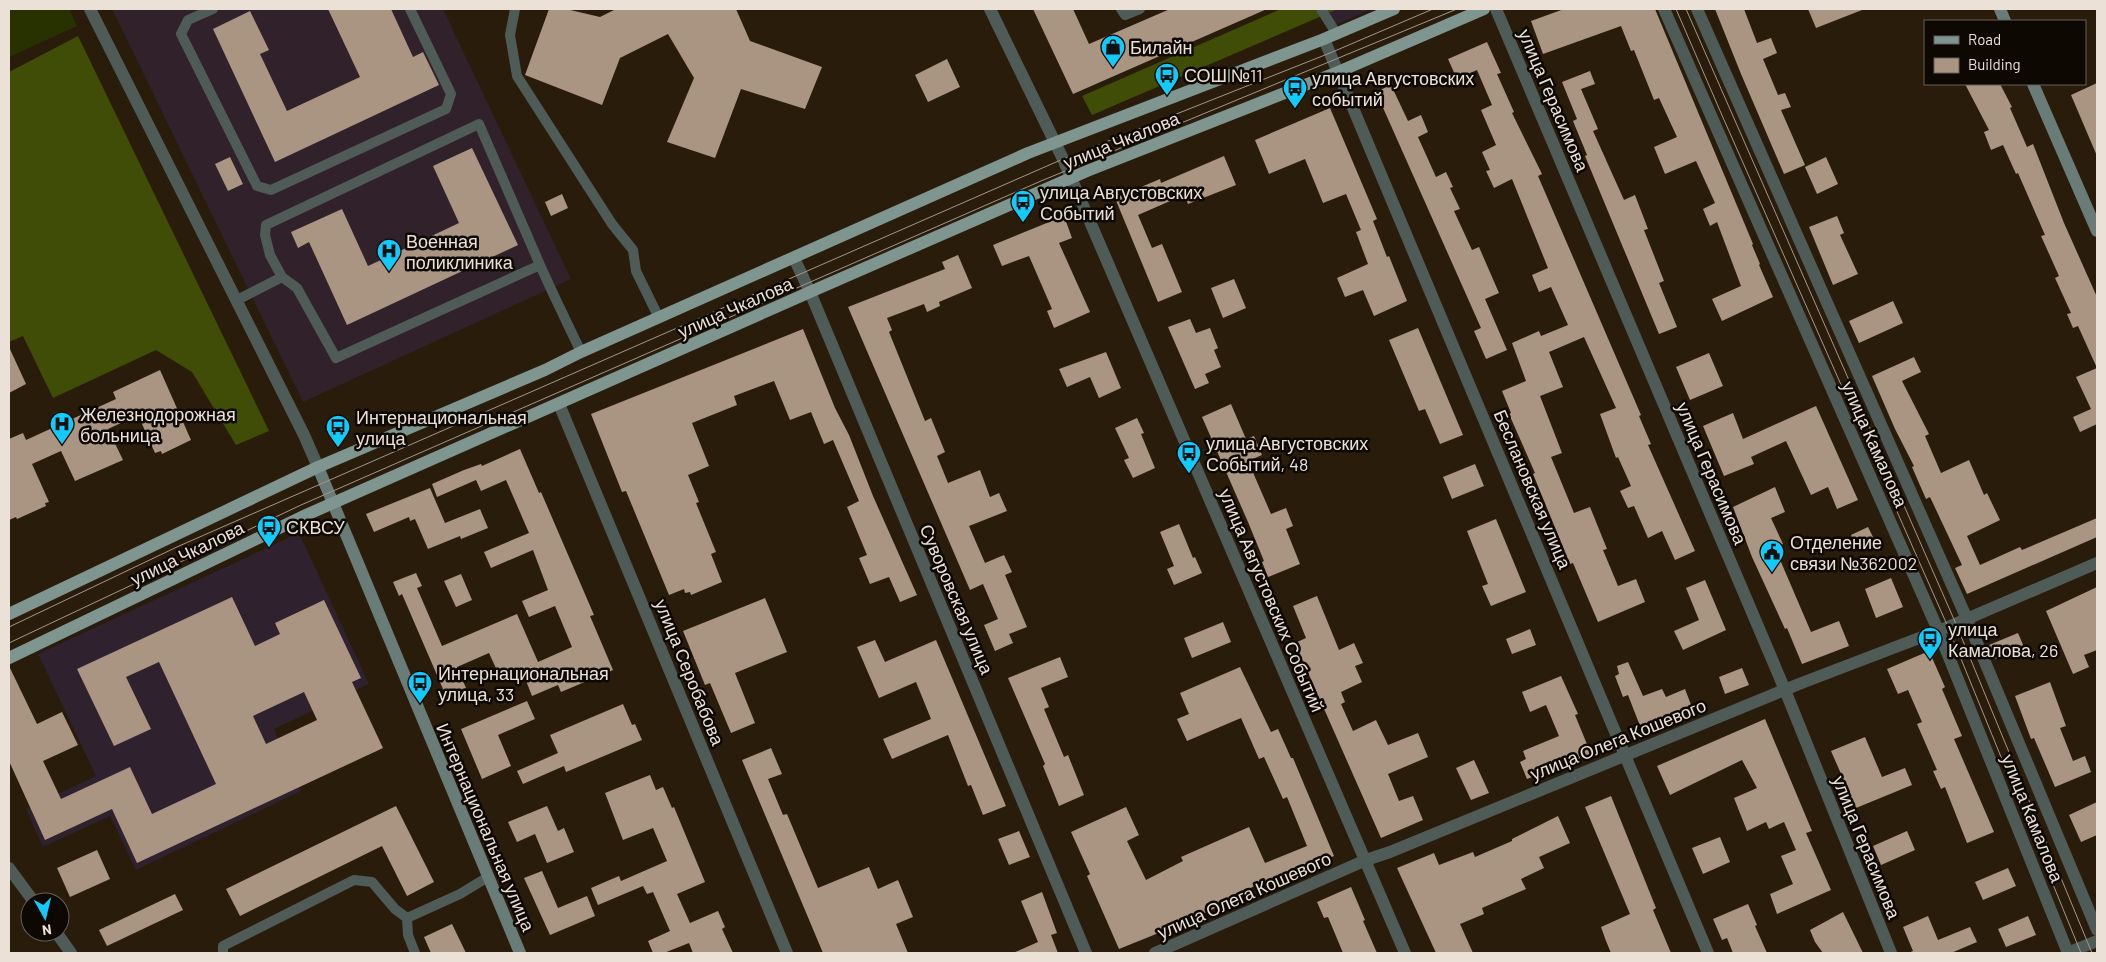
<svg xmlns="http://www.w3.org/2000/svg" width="2106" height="962" font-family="Barlow,sans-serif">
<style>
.education{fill:#2f212d}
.medical{fill:#31212a}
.green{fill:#283100}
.forest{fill:#404d06}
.building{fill:#aa9583;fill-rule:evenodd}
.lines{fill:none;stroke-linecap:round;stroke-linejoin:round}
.service{stroke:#4f5b57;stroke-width:10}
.minor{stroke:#4f5b57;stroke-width:12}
.tertiary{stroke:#4f5b57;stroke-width:12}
.secondary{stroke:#697c77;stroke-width:12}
.primary{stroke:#7e968f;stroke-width:12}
.tram{stroke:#a3978a;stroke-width:1}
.labels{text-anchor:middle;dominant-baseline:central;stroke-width:5;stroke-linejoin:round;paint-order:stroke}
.poi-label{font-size:18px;fill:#ebe1d7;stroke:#0e0803;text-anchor:start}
.street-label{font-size:18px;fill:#ebe1d7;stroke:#0e0803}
</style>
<rect width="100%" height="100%" fill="#2a1c0b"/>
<path class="education" d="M1328 9H1372L1335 25Z
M299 533 369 684 274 729 301 791 136 870 110 816 43 847 26 809 96 776 38 654Z"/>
<path class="medical" d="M112 9H443L571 279 303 402Z"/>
<path class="green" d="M9 9H69L77 26 9 57Z"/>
<path class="forest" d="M1281 9H1338L1092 115 1082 96Z
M78 36 269 431 236 445 192 372 156 350 53 398 23 336 9 342V72Z"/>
<path class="building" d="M328 9H391L413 57 423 52 439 85 275 162 213 29 250 11 269 50 260 54 287 111 360 77Z
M549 9H566L600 17 616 9H736L750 41 822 67 805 109 741 89 715 158 667 142 694 78 668 34 620 58 602 105 525 75Z
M1033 9H1073L1089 44 1170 9H1267L1073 94Z
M1564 9H1655L1753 244 1752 245 1760 264 1759 265 1773 297 1722 321 1712 299 1741 286 1717 222 1710 226 1703 209 1715 203 1696 161 1665 174 1654 147 1677 137 1659 98 1654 100 1634 50 1631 51 1621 26 1543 54 1531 21Z
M1715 9H1744L1757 43 1771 38 1777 53 1763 59 1778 95 1785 93 1791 107 1781 110 1805 165 1784 174 1741 74Z
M1808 9H1862V10L1816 28Z
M1487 42 1501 73 1497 74 1514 112 1512 113 1542 174 1538 176 1641 415 1639 416 1651 444 1648 445 1695 551 1675 560 1662 531 1648 538 1634 506 1628 508 1620 491 1631 486 1618 457 1616 458 1600 414 1616 408 1584 337 1549 352 1563 387 1540 396 1562 453 1551 457 1574 513 1590 507 1607 549 1603 550 1618 586 1636 579 1645 602 1598 622 1573 563 1570 564 1533 474 1535 473 1509 414 1511 413 1502 391 1526 381 1512 343 1539 331 1541 336 1568 325 1551 287 1539 292 1532 275 1548 268 1512 179 1494 188 1486 171 1490 170 1482 152 1496 145 1481 110 1492 105 1477 70 1457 79 1448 59Z
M947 59 960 87 928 102 915 75Z
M1590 71 1595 84 1581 89 1598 129 1593 131 1624 200 1635 195 1648 229 1644 230 1664 281 1659 283 1677 327 1659 334 1585 156 1587 155 1573 121 1577 119 1562 82Z
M2097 83V156L2071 95Z
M1965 84H2000L2012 107 2010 108 2027 147 2033 144 2064 223 2097 297V424L2080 432 2073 417 2091 409 2076 377 2097 368 2078 326 2073 328 2067 314 2071 313 2055 278 2059 276 2041 236 2045 235 2018 173 2016 174 2003 145 1991 150 1984 132 1989 130Z
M1391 85 1408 121 1421 115 1428 132 1418 137 1436 177 1446 172 1453 187 1450 188 1460 209 1454 211 1472 250 1479 247 1499 293 1485 299 1507 350 1486 359 1474 331 1481 328 1376 92Z
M1330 108 1377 219 1373 221 1387 257 1389 256 1407 301 1374 316 1363 290 1345 297 1337 278 1368 264 1356 232 1361 230 1346 194 1323 203 1305 159 1269 174 1255 140Z
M472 148 518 245 347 325 309 242 298 248 291 232 342 209 368 266 459 223 433 166Z
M1224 156 1236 185 1188 204 1184 195 1138 215 1152 248 1162 244 1182 292 1158 302 1115 198 1160 179 1161 183Z
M230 157 243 184 228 191 215 164Z
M1826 157 1838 184 1817 194 1805 167Z
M562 194 568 208 551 216 545 202Z
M1064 216 1072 238 1059 243 1090 312 1054 328 1047 311 1052 309 1029 256 1002 266 993 245Z
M1837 216 1844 233 1840 235 1858 274 1833 285 1809 227Z
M958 255 972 288 939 302 940 306 927 312 924 304 887 318 892 330 889 332 925 421 931 418 945 452 937 456 948 483 980 470 990 497 999 493 1007 511 969 526 985 563 1004 555 1012 572 1005 575 1027 627 1009 634 1013 643 995 651 984 625 998 619 983 584 970 590 848 307 945 269 942 262Z
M1234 279 1246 308 1223 318 1211 288Z
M1893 301 1903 323 1859 343 1849 321Z
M1190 319 1196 333 1210 328 1218 348 1214 350 1221 367 1205 374 1209 383 1195 389 1168 327Z
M1418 328 1463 435 1440 444 1425 409 1419 411 1389 340Z
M803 329 835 408 849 435 873 496 917 595 900 602 889 577 870 584 859 558 867 555 847 507 859 501 833 440 824 444 811 412 790 420 774 381 734 396 737 405 692 423 709 466 688 475 699 502 696 503 716 552 711 554 722 582 691 595 690 592 685 593 684 589 669 595 626 491 622 492 591 414Z
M9 347 26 384 9 393Z
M1106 352 1121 388 1099 398 1090 377 1067 387 1059 369Z
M1709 353 1723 386 1690 400 1676 367Z
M1914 357 1921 372 1902 381 1929 434 1925 436 1941 473 1969 460 1984 495 1987 493 2000 520 1967 536 1980 565 2020 547 2022 550 2097 518V537L1967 594 1955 568 1962 565 1930 497 1926 499 1912 467 1914 466 1895 429 1872 376Z
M160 370 191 440 162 454 161 451 155 453 138 415 108 429 123 460 75 481 61 451 32 464 49 502 45 503 46 506 17 519 16 517 9 520V439L23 433 26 440 116 399 113 392Z
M1231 404 1246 439 1254 436 1262 455 1248 461 1271 514 1286 508 1293 526 1286 529 1300 564 1268 577 1262 562 1264 561 1248 522 1202 417Z
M1816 406 1858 500 1837 509 1828 487 1811 495 1786 441 1751 457 1754 464 1724 476 1703 426 1733 413 1743 439Z
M1137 418 1144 433 1141 434 1155 468 1133 478 1124 460 1129 458 1115 428Z
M520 449 539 493 541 492 594 615 590 616 613 670 561 692 558 685 532 696 521 668 500 677 489 653 457 667 466 688 446 696 402 594 399 596 393 582 416 573 422 586 417 588 442 646 517 614 538 662 572 647 555 606 529 617 522 601 548 590 533 550 491 568 484 552 529 533 506 480 481 491 476 480 437 497 432 484 464 470 481 464 482 466Z
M1475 464 1484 486 1452 499 1443 477Z
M1775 487 1785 512 1771 518 1783 544 1775 548 1811 632 1839 621 1849 646 1802 664 1787 628 1785 629 1752 557 1733 507Z
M430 488 445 523 480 509 488 528 461 539 460 536 428 549 415 519 410 521 409 517 374 532 366 514Z
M1496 519 1526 592 1491 606 1482 586 1488 584 1467 531Z
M1179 524 1193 558 1195 557 1202 573 1174 585 1167 569 1174 566 1160 532Z
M1868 527 1875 541 1858 549 1851 535Z
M461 574 472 600 456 607 444 581Z
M1891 578 1903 607 1876 618 1865 589Z
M1705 580 1726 630 1683 650 1674 631 1699 620 1686 588Z
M2097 587V650L2084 655 2089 667 2073 674 2046 611Z
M1317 596 1339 650 1354 643 1363 663 1355 666 1362 682 1341 692 1345 702 1341 704 1353 731 1376 720 1388 745 1418 733 1428 757 1388 774 1399 801 1413 796 1423 820 1381 838 1295 643 1306 638 1293 606Z
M232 597 255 646 280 634 275 623 324 600 361 678 352 682 383 748 137 863 112 809 45 840 9 761V666L37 724 62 712 78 745 43 761 61 799 130 767 152 814 216 784 159 662 126 677 151 729 114 746 77 669ZM304 692 317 720 266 744 253 716Z
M765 598 787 652 735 673 755 723 731 733 710 683 705 685 683 631Z
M1223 622 1231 642 1192 658 1184 638Z
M1530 629 1536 645 1512 654 1506 639Z
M2018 633 2024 647 1995 659 1989 645Z
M875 640 885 662 936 640 1006 806 983 815 971 785 968 786 948 735 892 759 883 739 931 719 916 682 879 698 857 647Z
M1929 651 1945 687 1942 689 1962 736 1954 739 1994 832 1967 843 1945 787 1941 789 1933 771 1937 770 1917 724 1922 722 1908 690 1898 694 1887 669Z
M1060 657 1068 677 1041 688 1049 707 1044 709 1064 757 1068 755 1084 795 1059 806 1043 766 1045 764 1008 678Z
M1628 662 1643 696 1662 689 1666 697 1685 689 1693 710 1642 731 1628 695 1623 697 1615 676 1619 674 1617 666Z
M1240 667 1271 732 1278 729 1291 758H1293L1334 856 1296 871 1295 868 1226 899 1227 902 1171 930V928L1119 949 1087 876 1090 874 1071 832 1126 807 1139 835 1127 841 1146 880 1183 861 1181 857 1249 827 1265 863 1307 846 1287 797 1283 799 1264 757 1259 759 1241 718 1187 741 1177 719 1189 714 1180 693Z
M1742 668 1749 685 1725 694 1719 677Z
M1561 676 1578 714 1575 715 1591 754 1527 779 1520 762 1526 759 1523 751 1559 736 1546 705 1530 712 1522 692Z
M2050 682 2066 726 2060 728 2073 761 2085 756 2091 772 2055 787 2034 738 2031 739 2015 696Z
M527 701 535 719 498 735 511 766 482 779 461 729Z
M623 704 632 725 635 724 642 740 566 772 564 766 523 784 517 771 558 753 550 735Z
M1765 719 1812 831 1806 833 1831 890 1777 914 1770 894 1793 884 1781 856 1796 850 1784 822 1769 829 1766 822 1747 831 1734 798 1757 788 1742 760 1670 795 1657 766Z
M1865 737 1882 777 1905 768 1912 785 1856 808 1831 751Z
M771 748 782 774 768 779 783 815 787 814 818 888 869 867 878 889 898 880 913 917 896 924 908 953H823L742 760Z
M1474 760 1489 793 1471 800 1456 768Z
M650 775 656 790 663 787 672 808 674 807 705 882 677 894 690 923 718 911 725 927 722 929 733 953H693L689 943 664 953H653L648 941 670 931 653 892 647 894 643 886 598 905 591 888 619 876 621 881 667 861 653 828 623 840 605 793Z
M1611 796 1656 908 1653 910 1671 953H1611L1606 941 1601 927 1630 914 1585 807Z
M2097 802V835L2081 842 2069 815Z
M396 806 434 882 407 896 382 846 240 916 226 889Z
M547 806 558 831 564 828 574 852 547 863 535 834 517 842 508 822Z
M1558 816 1570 843 1539 857 1544 868 1521 879 1526 889 1482 908 1484 914 1460 924 1473 953H1436L1397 868 1434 853 1439 865 1473 852 1475 857 1512 841V839Z
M1019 831 1030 857 1009 865 998 839Z
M1907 831 1915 850 1881 865 1873 846Z
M1720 837 1730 862 1703 874 1692 848Z
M97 850 110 879 70 897 57 868Z
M2008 868 2016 886 1983 900 1975 882Z
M542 871 558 908 587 896 595 916 550 935 524 878Z
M1351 887 1365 920 1363 921 1377 953H1343L1328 917 1324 918 1317 902Z
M1042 892 1057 933 1051 935 1058 953H1013L1038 942 1021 901Z
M175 894 183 910 107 946 99 930Z
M1748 904 1757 925 1755 926 1767 953H1733L1727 938 1722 940 1713 919Z
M1843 912 1863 953H1823L1815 942 1810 930Z
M1928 916 1938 940 1970 927 1977 942 1951 953H1908L1913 951 1903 927Z
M2028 916 2036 935 2006 947 1998 929Z
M452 924 466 953H431L424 937Z"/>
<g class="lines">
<path class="service" d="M213 9 188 20 181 34 257 186 271 190 446 109 451 94 410 9
M515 9 510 35 517 76 612 224 633 250 636 271 659 318
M1121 9 1125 15 1140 9
M1321 9 1336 33
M540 265 336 358 297 288 282 277 270 255 265 235 266 225 479 124 540 265C553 294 567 323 581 352
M237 300 282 277
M407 918 460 894 488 877
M407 918 408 935 415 953
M223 953V946L354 880 372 882 395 909 407 918"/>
<path class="minor" d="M90 9 304 435 318 467
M990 9 1063 159 1405 953
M1496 9 1785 690 1891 953
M1324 39 1708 953
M794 258 810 292 1086 953
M559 404 787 953
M9 868 34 902
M56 932 71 953
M1155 953 1366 860 1390 852 1799 684 1948 627 2097 563
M2067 953 2097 941"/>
<path class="tertiary" d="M1664 9 1938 630 2068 953
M1697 9 1967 619 2097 930"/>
<path class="secondary" d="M2000 9 2005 21
M2033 84 2097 231
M318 467 520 953"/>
<path class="primary" d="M9 614 318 467 545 370 581 352 1028 153 1324 39 1394 9
M9 658 306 515 810 292 1087 171 1338 72 1484 9"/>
<path class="tram" d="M1676 9 1721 113 1948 627 2081 953
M1686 9 1956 624 2092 953
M9 627 179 546 1063 159 1330 53 1433 9
M9 643 301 505 1041 181 1457 9"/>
</g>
<defs>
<symbol id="shop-pin" viewBox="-11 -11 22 30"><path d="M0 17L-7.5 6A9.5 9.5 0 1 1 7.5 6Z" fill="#12cafb" stroke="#0e0803"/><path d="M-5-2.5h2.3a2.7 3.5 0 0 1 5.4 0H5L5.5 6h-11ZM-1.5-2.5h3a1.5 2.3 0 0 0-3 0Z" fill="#111"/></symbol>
<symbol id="bus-pin" viewBox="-11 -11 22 30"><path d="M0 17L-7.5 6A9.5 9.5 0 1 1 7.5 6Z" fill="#12cafb" stroke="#0e0803"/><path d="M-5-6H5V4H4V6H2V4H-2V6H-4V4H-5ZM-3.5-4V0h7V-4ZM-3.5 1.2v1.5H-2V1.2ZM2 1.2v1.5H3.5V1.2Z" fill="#111"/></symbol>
<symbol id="hospital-pin" viewBox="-11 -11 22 30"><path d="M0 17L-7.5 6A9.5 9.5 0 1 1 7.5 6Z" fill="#12cafb" stroke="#0e0803"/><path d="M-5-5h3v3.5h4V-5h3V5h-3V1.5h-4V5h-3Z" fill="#111"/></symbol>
<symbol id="civic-pin" viewBox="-11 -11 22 30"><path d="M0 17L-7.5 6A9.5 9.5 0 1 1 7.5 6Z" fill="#12cafb" stroke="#0e0803"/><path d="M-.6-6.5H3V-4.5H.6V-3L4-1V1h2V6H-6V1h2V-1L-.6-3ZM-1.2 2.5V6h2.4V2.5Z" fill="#111"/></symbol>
</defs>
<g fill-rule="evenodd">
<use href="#shop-pin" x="1099" y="33" width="28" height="38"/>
<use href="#bus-pin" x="1153" y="61" width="28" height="38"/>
<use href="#bus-pin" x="1281" y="74" width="28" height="38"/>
<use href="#bus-pin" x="1009" y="188" width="28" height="38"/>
<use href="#hospital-pin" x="375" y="237" width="28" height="38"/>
<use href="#hospital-pin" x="48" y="410" width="28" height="38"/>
<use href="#bus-pin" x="324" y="413" width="28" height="38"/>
<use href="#bus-pin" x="1175" y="439" width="28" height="38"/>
<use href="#bus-pin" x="255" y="513" width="28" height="38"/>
<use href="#civic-pin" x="1758" y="538" width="28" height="38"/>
<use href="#bus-pin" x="1916" y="625" width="28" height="38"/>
<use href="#bus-pin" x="406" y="669" width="28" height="38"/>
</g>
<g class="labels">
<g class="poi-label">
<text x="1130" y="47">Билайн</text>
<text x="1184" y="75">СОШ №11</text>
<text x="1312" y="78">улица Августовских<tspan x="1312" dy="21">событий</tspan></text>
<text x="1040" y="192">улица Августовских<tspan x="1040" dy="21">Событий</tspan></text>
<text x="406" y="241">Военная<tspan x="406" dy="21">поликлиника</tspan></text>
<text x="80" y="414">Железнодорожная<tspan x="80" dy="21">больница</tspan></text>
<text x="356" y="417">Интернациональная<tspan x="356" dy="21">улица</tspan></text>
<text x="1206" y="443">улица Августовских<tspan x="1206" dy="21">Событий, 48</tspan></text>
<text x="286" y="527">СКВСУ</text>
<text x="1790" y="542">Отделение<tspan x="1790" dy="21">связи №362002</tspan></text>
<text x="1948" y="629">улица<tspan x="1948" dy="21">Камалова, 26</tspan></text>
<text x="438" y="673">Интернациональная<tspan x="438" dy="21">улица, 33</tspan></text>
</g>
<g class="street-label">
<text transform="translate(1554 100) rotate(67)">улица Герасимова</text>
<text transform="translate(1121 140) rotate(-22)">улица Чкалова</text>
<text transform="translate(735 307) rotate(-24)">улица Чкалова</text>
<text transform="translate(1875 444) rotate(66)">улица Камалова</text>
<text transform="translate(1712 473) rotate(67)">улица Герасимова</text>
<text transform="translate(1533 489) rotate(67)">Беслановская улица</text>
<text transform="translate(187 553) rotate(-26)">улица Чкалова</text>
<text transform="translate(957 599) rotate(67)">Суворовская улица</text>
<text transform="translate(1272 600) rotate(67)">улица Августовских Событий</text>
<text transform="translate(690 672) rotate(68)">улица Серобабова</text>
<text transform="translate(1618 739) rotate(-22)">улица Олега Кошевого</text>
<text transform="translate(2033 818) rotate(68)">улица Камалова</text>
<text transform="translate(486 827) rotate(67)">Интернациональная улица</text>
<text transform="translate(1867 847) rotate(68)">улица Герасимова</text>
<text transform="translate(1244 895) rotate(-24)">улица Олега Кошевого</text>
</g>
</g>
<rect width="2106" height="962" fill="none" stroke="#ebe1d7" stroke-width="20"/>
<rect x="1924" y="20" width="162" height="65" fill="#0e0803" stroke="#665f58"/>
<rect x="1934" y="36" width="25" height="8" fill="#7e968f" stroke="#665f58"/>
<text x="1968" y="45" font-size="15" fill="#ebe1d7">Road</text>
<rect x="1934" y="58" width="25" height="15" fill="#aa9583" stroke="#665f58"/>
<text x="1968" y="70" font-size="15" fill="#ebe1d7">Building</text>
<g transform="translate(45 917) rotate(172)"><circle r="24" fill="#0e0803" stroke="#665f58"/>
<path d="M0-4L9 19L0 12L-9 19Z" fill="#12cafb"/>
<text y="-8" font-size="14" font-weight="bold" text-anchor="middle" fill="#ebe1d7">N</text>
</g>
</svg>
